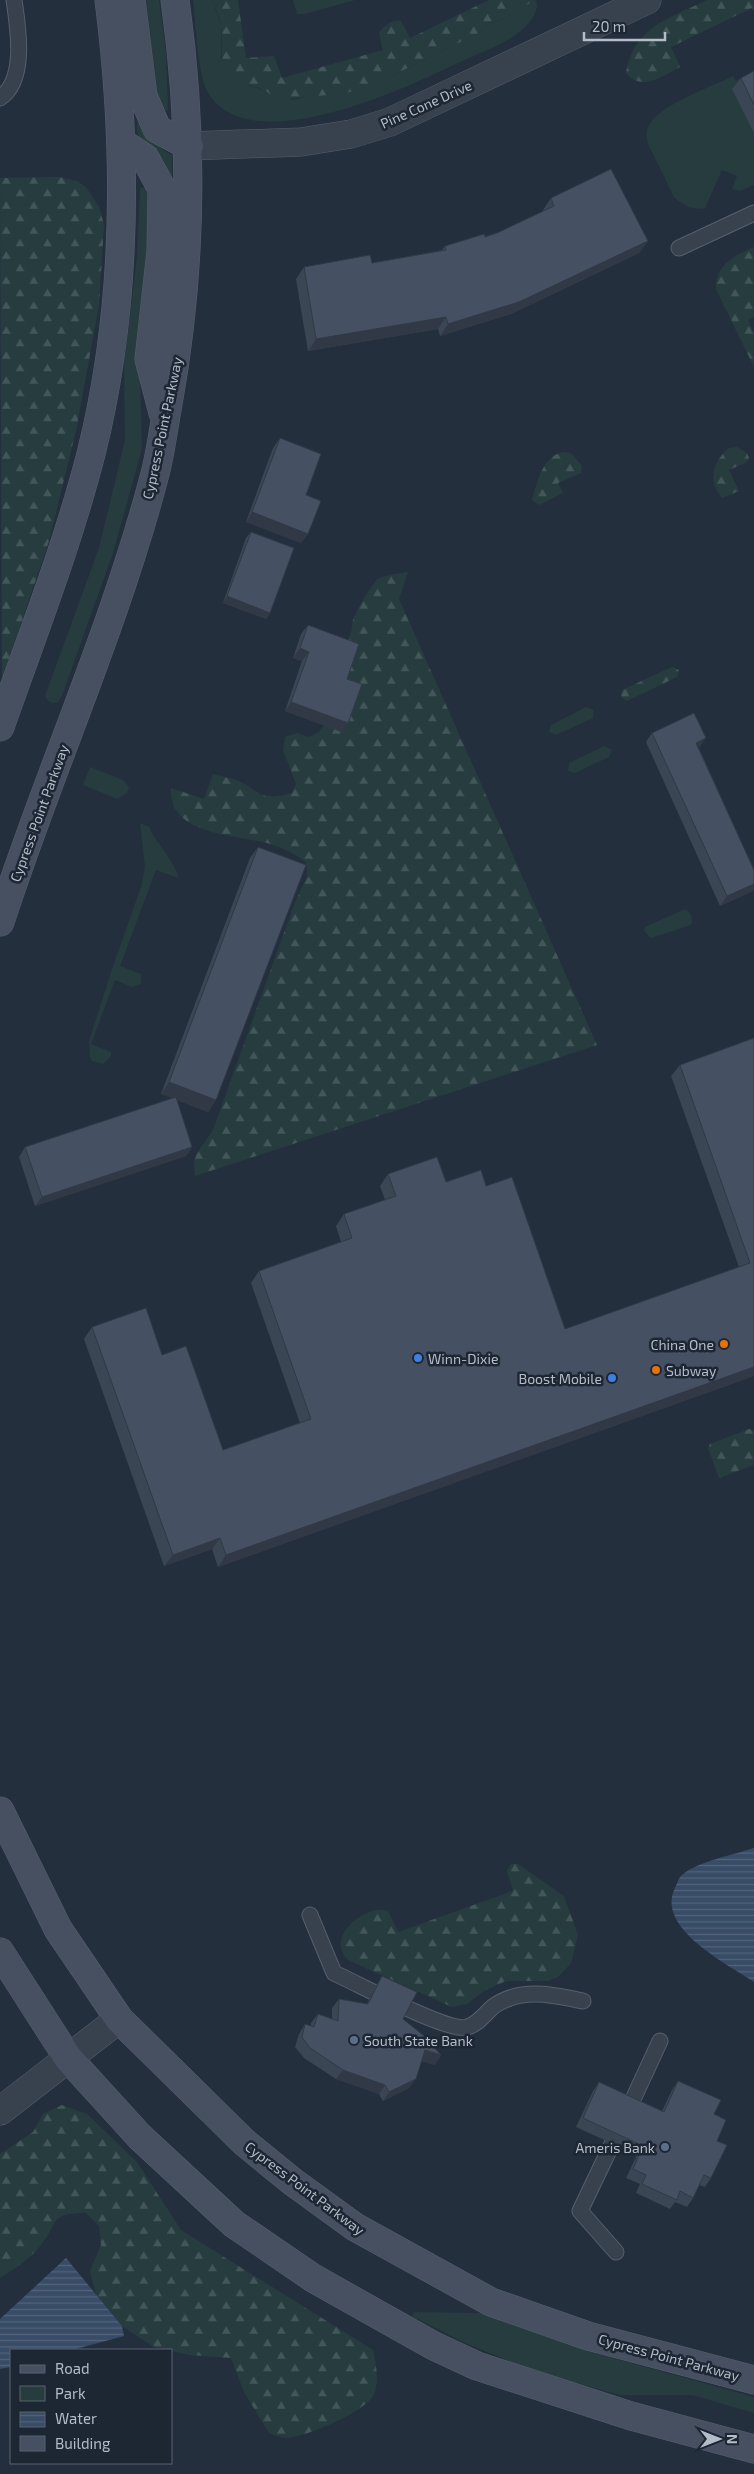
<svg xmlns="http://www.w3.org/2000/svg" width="754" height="2474" font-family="'Exo 2',sans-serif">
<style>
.green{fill:#263c3f}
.forest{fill:url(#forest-firs)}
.water{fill:url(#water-rules)}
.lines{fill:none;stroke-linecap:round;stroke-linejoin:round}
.lane-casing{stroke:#565f6c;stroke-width:17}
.street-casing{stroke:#565f6c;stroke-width:29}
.secondary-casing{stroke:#565f6c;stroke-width:29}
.lane{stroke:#38414e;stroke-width:15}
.street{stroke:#38414e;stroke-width:28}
.secondary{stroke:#465061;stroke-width:28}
.wall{fill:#3b4654}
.shaded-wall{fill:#303945}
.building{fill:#455162;stroke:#303945}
.food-dot{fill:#e8710a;stroke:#1d2633;stroke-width:2}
.shop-dot{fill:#3f7fe0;stroke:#1d2633;stroke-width:2}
.service-dot{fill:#5c6f8a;stroke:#1d2633;stroke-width:2}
.labels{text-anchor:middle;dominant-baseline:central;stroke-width:5;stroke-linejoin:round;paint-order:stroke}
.street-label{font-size:14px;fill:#b4bcc9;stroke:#1d2633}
.poi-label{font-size:14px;fill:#b4bcc9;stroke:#1d2633;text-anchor:end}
</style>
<defs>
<pattern id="forest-firs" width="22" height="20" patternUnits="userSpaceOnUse" patternTransform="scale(1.25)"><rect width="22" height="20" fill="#263c3f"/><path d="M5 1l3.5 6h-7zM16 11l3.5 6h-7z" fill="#435659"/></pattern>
<pattern id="water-rules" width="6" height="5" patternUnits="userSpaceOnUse" patternTransform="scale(1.25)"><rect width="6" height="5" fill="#394c67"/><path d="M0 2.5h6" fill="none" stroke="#53647b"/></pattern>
</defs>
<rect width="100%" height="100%" fill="#242f3e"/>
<path class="green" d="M142 0H159L166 52 168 110H156Z
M193 0H212L221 25V58L248 85 292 100 379 82 483 31 488 23 499 21 535 0C541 8 531 22 524 28 507 44 481 52 460 62 408 87 255 160 210 96 197 78 196 23 193 0Z
M293 0H355L305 14H297Z
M754 72V185L740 191 732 189 737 176 722 170 705 208C693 211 683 205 674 197L648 144C646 137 646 131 649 125 661 104 711 87 733 76L736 81Z
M139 119C149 133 157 148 172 155V181C160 167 128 137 139 119Z
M149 187 152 199 140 369 142 449 113 553 62 696 58 702 53 703 48 701 45 696 99 548 125 440 124 366 137 257 140 188Z
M586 707 594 710 593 718 556 735 549 732 551 725Z
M604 746 612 750 609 757 575 773 568 771 569 763Z
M90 767 123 780 129 787 127 793 117 799 83 785Z
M140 823 149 827C155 842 178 865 178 878L156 870 120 966 141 974V984L132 987 115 980 91 1044 111 1052V1056L103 1064 92 1061 90 1057 89 1041 112 969 141 887 145 867Z
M685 909C691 913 692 916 692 923L688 926 651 938 644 931 645 927Z
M414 2312 482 2313 595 2353 754 2397V2413L692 2395H620L573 2382 514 2363 465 2343 412 2316Z"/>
<path class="forest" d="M212 0H238L246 58 274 56 282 78 383 50 379 33C385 25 391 20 401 21L410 38 489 0H535L499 21 488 23 483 31 379 82 347 93 277 100C264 85 248 88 233 77 216 65 224 43 221 26 220 17 215 8 212 0Z
M707 0H754V12L752 8 671 47 680 67C663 76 641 92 626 73 633 27 670 18 707 0Z
M59 177 77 181 86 187 99 207 104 225 99 305 76 431 49 541 2 680 0 178Z
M754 247V317L748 320 754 333V367L716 289C715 265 735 255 754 247Z
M737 447 747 453 749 458 747 462 729 470 739 491 722 498C707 481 713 461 729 448Z
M563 452 571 453 582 466 581 473 558 483 563 493 539 505 532 500C537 482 543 456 563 452Z
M408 572 399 599 597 1045 195 1176 194 1161 197 1153 213 1130 295 902 307 877 306 862C297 856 287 849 276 846 241 833 169 839 171 788L204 799 213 774C219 776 226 777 233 779 262 789 255 803 292 793L296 784 283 750 285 737 297 733 309 737 319 732 324 726 341 688 343 649 351 633 353 619 364 598 377 579 389 575Z
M672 667 679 670 677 677 627 701 621 697 622 690Z
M749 1429 754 1430V1465L719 1478 708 1448 710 1444Z
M511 1864H518L564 1896 578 1935 571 1963 559 1976 548 1981H506L484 1991 467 2004 452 2007 348 1960C323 1936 369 1903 388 1911L398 1932 513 1891 507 1871Z
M62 2105 87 2114 137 2162 181 2230 373 2350C376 2364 380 2382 373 2396 364 2412 306 2437 287 2438 282 2438 274 2435 269 2433L244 2392 231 2358 190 2355 154 2347 122 2326 96 2294 90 2271 101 2245 99 2226 86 2213C47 2213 60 2223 40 2246 31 2258 13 2270 0 2278V2154L33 2132 43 2114Z"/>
<path class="water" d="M754 1848V1982C727 1964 655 1928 675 1888 677 1884 679 1877 682 1875 698 1861 734 1855 754 1848Z
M66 2258 122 2326 124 2336 72 2350H11V2367L0 2369V2319Z"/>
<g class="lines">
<defs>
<path id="lane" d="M0 98C27 80 18 27 14 0
M679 248 754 213
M310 1915 334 1973C357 1983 448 2033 467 2027 479 2024 485 2013 494 2006 522 1987 553 1995 583 2001
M629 2108 660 2041
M612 2144 580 2211 616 2252"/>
<path id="street" d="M189 146 301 142 351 134 390 122 647 0
M0 2111 119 2019"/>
<path id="secondary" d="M131 0 143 96 157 129 189 146
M122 143 145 158 162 189 161 251 149 359 163 413
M0 727C32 636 67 547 91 454 128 306 128 150 109 0
M0 922C49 771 116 625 156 470 161 449 164 426 168 404 192 271 194 135 175 0
M0 1811 58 1929 119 2019 244 2142 293 2182 355 2227 491 2302 588 2336 754 2380
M0 1952 68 2058 140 2137 234 2224 313 2278 434 2346 477 2366 631 2416 754 2449"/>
</defs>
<use href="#lane" class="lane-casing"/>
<use href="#street" class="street-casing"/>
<use href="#secondary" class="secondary-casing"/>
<use href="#lane" class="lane"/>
<use href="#street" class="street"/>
<use href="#secondary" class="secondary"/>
</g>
<path class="wall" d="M754 71V133L732 89 741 78Z
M551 198 648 241 639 253 511 314 440 336 438 329 308 351 296 279 304 267 372 263 442 250 445 246 497 233 543 211V210Z
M280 438 306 495 308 534 301 543 246 522 273 448Z
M251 532 270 613 266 619 223 603 246 538Z
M308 625 347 679 348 723 342 732 285 711 302 661 293 658 301 634Z
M652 733 699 748 754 870V889L753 891 720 906 646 742Z
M258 847 216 1100 208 1112 177 1100 192 1147 186 1156 35 1206 19 1157 25 1147 173 1098 161 1094 250 858Z
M754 1038V1376L218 1567 212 1549 164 1566 84 1339 92 1327 162 1355 223 1450 300 1423 251 1283 259 1271 341 1242 336 1226 344 1214 385 1200 380 1186 388 1174 446 1182 486 1186 565 1329 739 1267 671 1076 680 1065Z
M382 1976 403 2019 441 2055 435 2065 422 2061 409 2088 383 2101 379 2094 336 2079 304 2058 295 2047 299 2034 305 2024 311 2026V2023L318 2014 332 2019V2008L339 1999 367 2004 376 1986Z
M678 2081 714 2114 717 2141 711 2178 705 2187 699 2185 693 2198 687 2207 675 2202 670 2209 636 2193 640 2184 626 2178 637 2155 576 2127 593 2091 599 2082 662 2111 672 2090Z"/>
<path class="shaded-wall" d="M648 241 639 253 511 314 440 336 448 324Z
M446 317 438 329 308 351 316 339Z
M252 512 308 534 301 543 246 522Z
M227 596 270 613 266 619 223 603Z
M300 648 309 652 302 661 293 658Z
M291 702 348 723 342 732 285 711Z
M706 738 699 748 696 743Z
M754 884V889L753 891 720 906 727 896Z
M169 1082 216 1100 208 1112 161 1094Z
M192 1147 186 1156 35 1206 42 1197Z
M754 1367V1376L218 1567 226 1555Z
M220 1538 212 1549 164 1566 173 1555Z
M425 2050 441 2055 435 2065 419 2060Z
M343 2070 385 2085 379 2094 336 2079Z
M416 2079 409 2088 383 2101 389 2092Z"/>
<path class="building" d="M754 71V105L741 78Z
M611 169 648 241 519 302 448 324 446 317 316 339 304 267 370 255 372 263 446 250 445 246 484 234 485 237 497 233 554 206 551 198Z
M280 438 321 454 306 495 321 501 308 534 252 512Z
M251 532 294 548 270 613 227 596Z
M308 625 359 644 347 679 362 684 348 723 291 702 309 652 300 648Z
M694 713 706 738 696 743 754 870V884L727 896 652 733Z
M258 847 306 865 216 1100 169 1082Z
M754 1038V1367L226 1555 220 1538 173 1555 92 1327 146 1308 162 1355 186 1346 223 1450 311 1419 259 1271 352 1238 344 1214 396 1196 388 1174 437 1157 446 1182 481 1170 486 1186 512 1177 565 1329 750 1263 680 1065Z
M176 1097 192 1147 42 1197 25 1147Z
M382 1976 417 1992 403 2019 423 2035 441 2055 425 2050 416 2079 389 2092 385 2085 343 2070 310 2048 302 2037 305 2024 314 2027 318 2014 338 2021 339 1999 368 2004Z
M678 2081 721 2100 714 2114 726 2120 717 2141 727 2145 711 2178 704 2175 693 2198 680 2191 677 2200 642 2184 646 2175 633 2169 643 2146 583 2118 599 2082 664 2112Z"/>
<g class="food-dot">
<circle cx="724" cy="1344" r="5"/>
<circle cx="656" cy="1370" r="5"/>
</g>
<g class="shop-dot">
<circle cx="418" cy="1358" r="5"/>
<circle cx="612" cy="1378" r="5"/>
</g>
<g class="service-dot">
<circle cx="354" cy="2040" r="5"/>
<circle cx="665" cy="2147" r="5"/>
</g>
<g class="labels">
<g class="street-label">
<text transform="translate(426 104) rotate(-24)">Pine Cone Drive</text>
<text transform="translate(162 428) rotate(-78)">Cypress Point Parkway</text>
<text transform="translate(39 813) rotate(-70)">Cypress Point Parkway</text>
<text transform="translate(305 2188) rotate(37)">Cypress Point Parkway</text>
<text transform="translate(669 2357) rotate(15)">Cypress Point Parkway</text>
</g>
<g class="poi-label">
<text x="714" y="1344">China One</text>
<text x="428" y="1358" text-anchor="start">Winn-Dixie</text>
<text x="666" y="1370" text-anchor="start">Subway</text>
<text x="602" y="1378">Boost Mobile</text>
<text x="364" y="2040" text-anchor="start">South State Bank</text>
<text x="655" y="2147">Ameris Bank</text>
</g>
</g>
<rect x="10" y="2349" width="162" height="115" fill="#1d2633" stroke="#59626f"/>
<rect x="20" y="2365" width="25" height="8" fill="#465061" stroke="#59626f"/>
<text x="55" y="2374" font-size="15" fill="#b4bcc9">Road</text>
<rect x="20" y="2386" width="25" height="15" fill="#263c3f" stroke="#59626f"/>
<text x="55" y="2399" font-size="15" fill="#b4bcc9">Park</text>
<rect x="20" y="2412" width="25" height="15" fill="url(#water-rules)" stroke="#59626f"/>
<text x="55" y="2424" font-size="15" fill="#b4bcc9">Water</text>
<rect x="20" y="2436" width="25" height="15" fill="#455162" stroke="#59626f"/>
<text x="55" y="2449" font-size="15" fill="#b4bcc9">Building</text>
<g transform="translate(719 2439) rotate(90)" stroke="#1d2633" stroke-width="4" paint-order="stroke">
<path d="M0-4L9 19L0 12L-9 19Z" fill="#b4bcc9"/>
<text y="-8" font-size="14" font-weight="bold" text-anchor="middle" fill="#b4bcc9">N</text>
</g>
<path d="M584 32v8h81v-8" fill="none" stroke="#b4bcc9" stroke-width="2.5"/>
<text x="592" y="32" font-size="15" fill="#b4bcc9" stroke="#1d2633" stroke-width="4" paint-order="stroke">20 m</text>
</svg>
